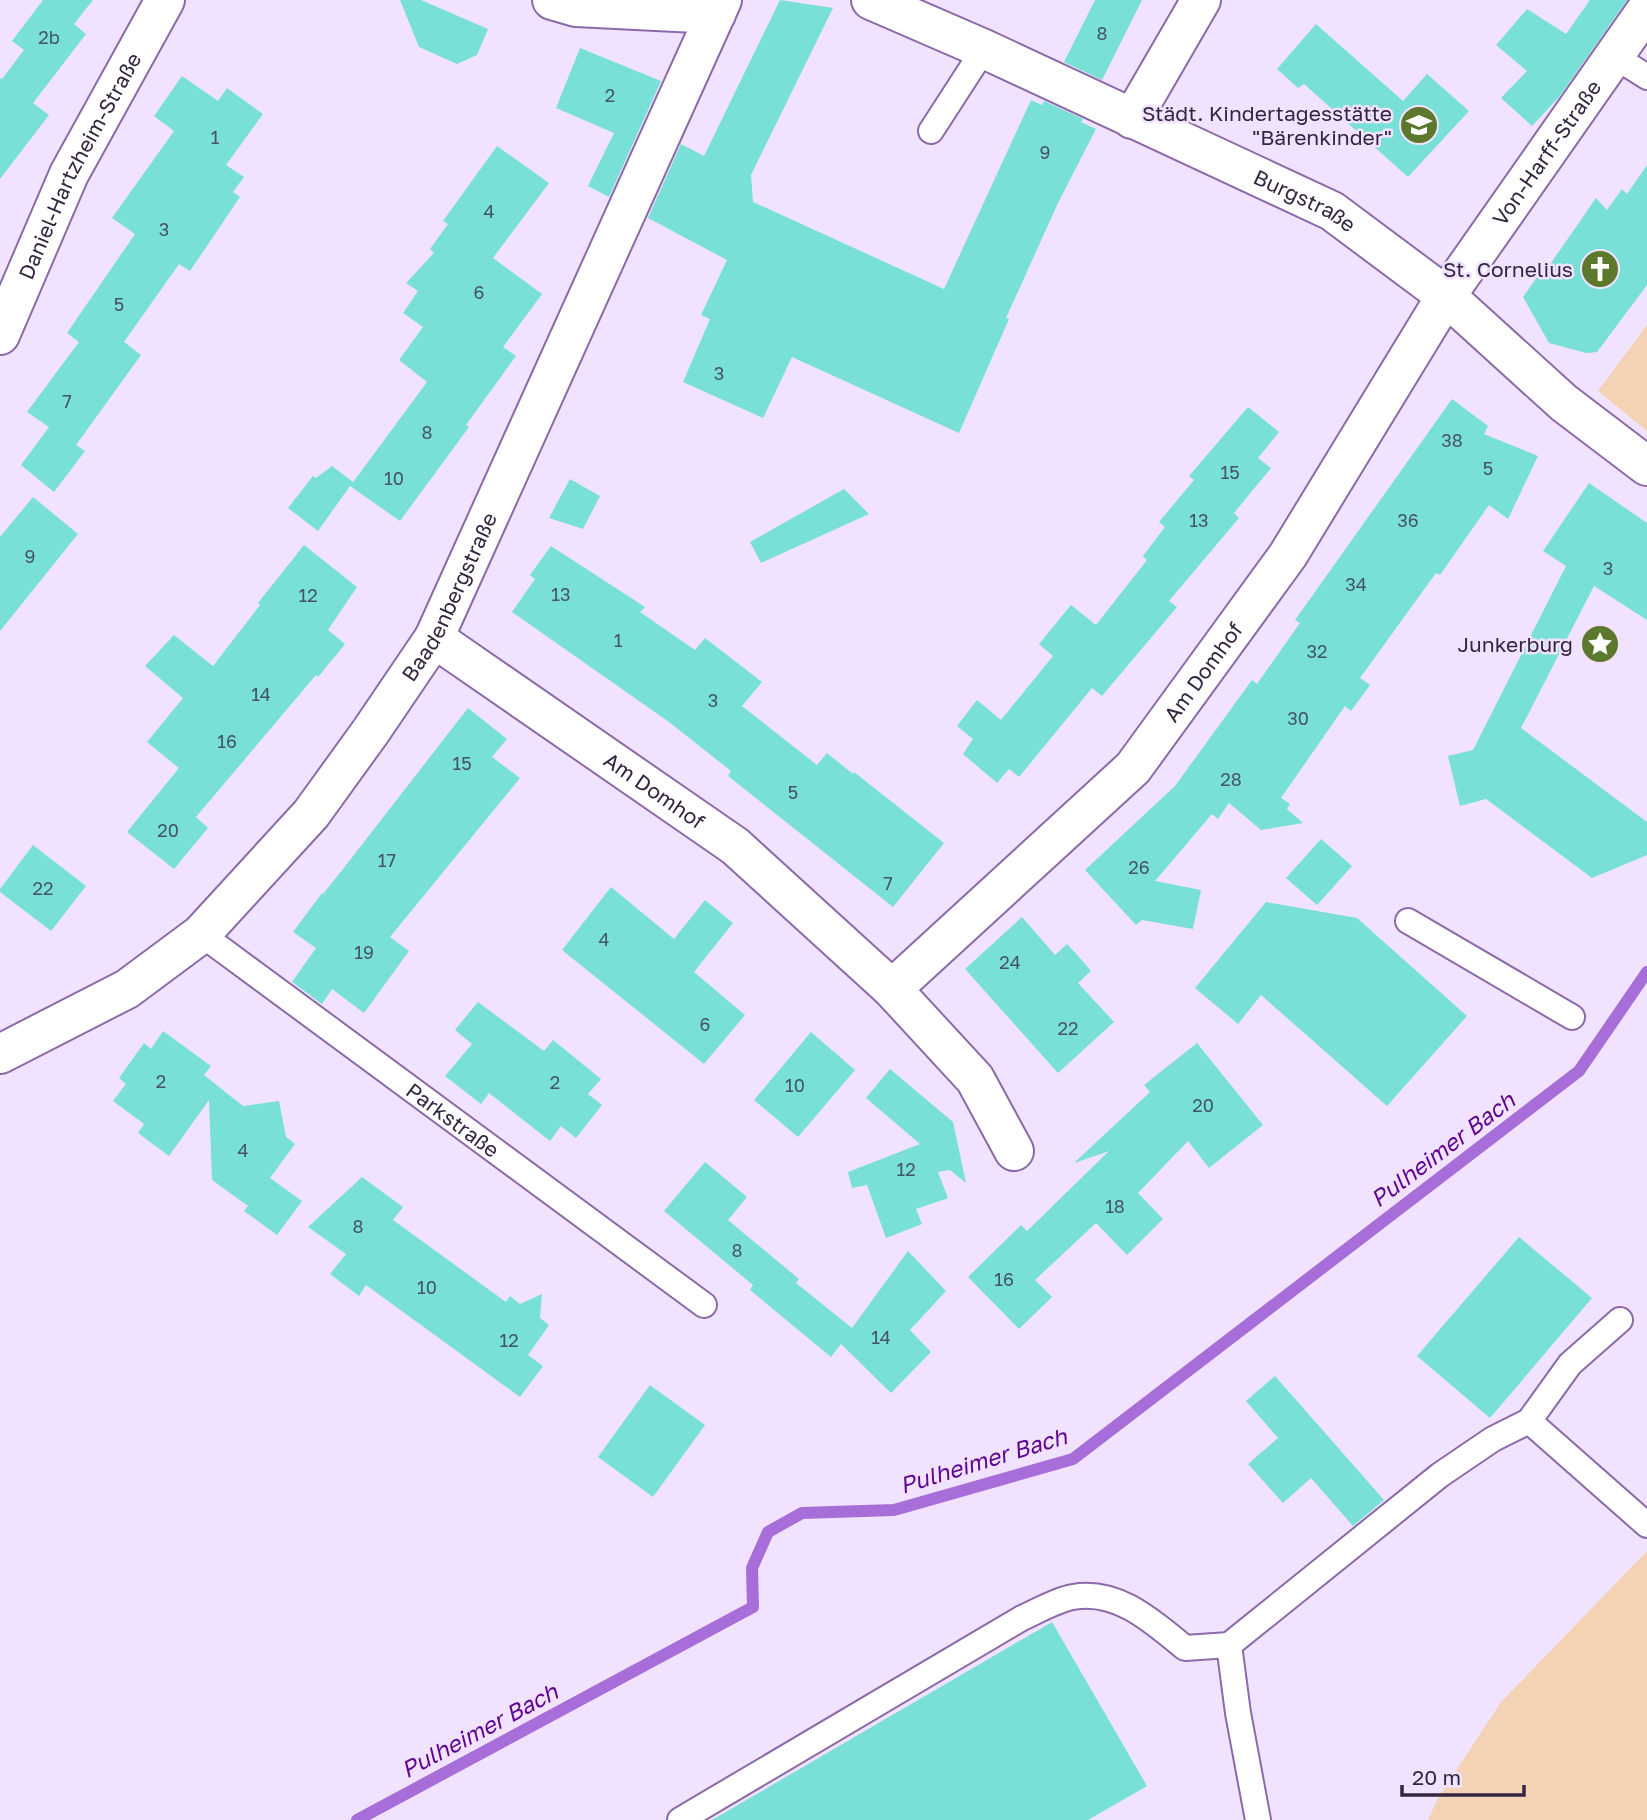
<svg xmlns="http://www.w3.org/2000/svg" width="1647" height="1820" font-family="'Golos Text',sans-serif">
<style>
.green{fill:#f3d3b3}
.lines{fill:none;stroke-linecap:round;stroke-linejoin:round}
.stream{stroke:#a76dd8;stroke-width:12}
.building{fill:#78e0d6}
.service-casing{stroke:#8a6aa8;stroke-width:28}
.minor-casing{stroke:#8a6aa8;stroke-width:42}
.service{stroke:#fff;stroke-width:24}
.minor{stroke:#fff;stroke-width:38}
.labels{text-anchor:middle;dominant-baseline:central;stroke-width:5;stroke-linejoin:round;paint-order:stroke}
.number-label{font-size:18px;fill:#455466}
.poi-label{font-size:21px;fill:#342640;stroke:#f1e3ff;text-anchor:end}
.street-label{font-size:21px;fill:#342640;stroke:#f1e3ff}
.water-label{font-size:23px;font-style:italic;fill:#5f0590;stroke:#f1e3ff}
</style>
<rect width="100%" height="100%" fill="#f1e3ff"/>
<path class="green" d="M1647 325V431L1598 391Z
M1647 1551V1820H1428L1437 1800 1501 1702Z"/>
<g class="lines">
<path class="stream" d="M357 1820 753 1607 752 1568 768 1532 802 1513 894 1510 1073 1459 1579 1071 1647 972"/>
</g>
<path class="building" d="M43 0H93L74 24 86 34 33 103 49 115 0 179V78L2 79 24 50 12 41Z
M400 0H421L488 29 477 55 457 64 419 47Z
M780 0 833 8 751 175 753 202 944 289 1031 100 1042 105 1044 101 1083 119 1081 122 1096 129 1058 203 1006 318 1009 319 959 433 792 357 763 418 683 382 710 319 701 315 727 260 648 218 681 144 704 156Z
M1095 0H1142L1102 80 1064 62Z
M1590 0H1627L1559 97 1532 126 1501 98 1527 71 1496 45 1527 9 1566 34Z
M1316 24 1403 101 1427 74 1469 111 1408 177 1304 84 1298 88 1277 69Z
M580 48 661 81 609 197 588 186 614 133 556 108Z
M182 76 218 101 227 88 263 114 226 165 244 177 233 192 240 197 190 271 179 264 124 342 141 355 76 445 85 451 54 492 21 465 49 427 27 412 79 342 67 333 135 234 112 218 174 131 154 116Z
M497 146 549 183 493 258 542 294 503 347 516 356 466 425 469 427 400 521 350 486 318 531 288 508 313 476 316 478 332 466 353 482 351 485 427 382 399 360 423 327 403 313 418 291 406 283 434 253 430 249 448 224 443 221Z
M1647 165V285L1597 352 1586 353 1549 343 1523 297 1545 266 1551 263 1596 198 1607 210 1622 189 1627 194Z
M1452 399 1488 426 1484 434 1538 456 1508 519 1489 505 1440 575 1436 573 1360 678 1370 685 1351 711 1345 706 1281 798 1290 804 1287 809 1303 823 1261 830 1229 803 1218 819 1212 814 1155 881 1201 890 1193 929 1142 920 1136 925 1085 870 1175 786 1252 680 1257 684 1300 623 1295 620Z
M1248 407 1279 432 1258 458 1271 468 1234 513 1239 518 1169 601 1177 607 1102 696 1092 688 1019 777 1009 769 997 783 963 754 973 739 957 726 977 700 1001 720 1053 656 1039 644 1071 605 1096 625 1147 560 1143 556 1165 527 1159 522 1194 480 1189 476Z
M570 479 600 496 583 529 549 518Z
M1589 483 1647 523V620L1594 586 1521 728 1647 822V855L1592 878 1486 799 1460 806 1448 756 1473 750 1566 566 1543 551Z
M844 489 869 514 761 563 750 542Z
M33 497 78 534 0 631V537Z
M304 545 357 587 328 630 345 644 318 677 316 675 196 817 208 828 174 869 127 832 179 768 147 742 183 698 145 666 174 635 213 666 260 605 258 603Z
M551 546 645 607 640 612 695 650 705 638 762 682 742 706 817 765 827 753 853 774 854 772 944 843 893 907 728 776 731 771 669 722 512 612 535 579 530 575Z
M468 708 507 739 492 757 520 778 390 937 409 951 364 1013 332 989 322 1004 292 982 316 948 293 932 322 893 323 894 343 869Z
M1321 839 1352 866 1317 905 1286 878Z
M33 845 86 886 51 931 0 892V889Z
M611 887 674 939 705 900 733 923 694 972 745 1015 704 1064 562 950Z
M1266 902 1357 918 1467 1016 1387 1106 1261 995 1238 1024 1195 988Z
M1022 917 1055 955 1067 944 1079 957 1091 971 1078 983 1114 1022 1058 1073 965 969Z
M478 1002 544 1051 553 1040 601 1079 588 1094 602 1105 576 1138 561 1126 550 1141 489 1093 481 1104 445 1076 472 1044 455 1030Z
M163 1031 211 1066 204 1075 243 1106 279 1101 286 1137 295 1144 270 1178 302 1201 277 1235 244 1211 248 1206 212 1180 209 1100 169 1156 138 1133 144 1124 113 1101 126 1084 119 1078 144 1043 151 1049Z
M811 1032 855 1070 798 1137 754 1100Z
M1197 1043 1263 1125 1209 1168 1188 1141 1138 1193 1163 1219 1127 1255 1096 1223 1035 1280 1052 1297 1019 1329 968 1277 1021 1225 1027 1231 1109 1151 1074 1163 1150 1092 1144 1085Z
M890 1069 953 1122 966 1183 950 1170 938 1172 948 1198 916 1209 922 1224 886 1238 867 1185 852 1188 848 1172 920 1144 866 1098Z
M705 1162 747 1197 728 1220 799 1279 796 1283 852 1328 908 1251 946 1291 910 1330 931 1352 891 1393 841 1344 831 1357 750 1290 753 1285 664 1211Z
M362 1177 403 1207 393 1220 506 1302 510 1296 520 1304 542 1294 540 1318 549 1325 528 1355 543 1366 520 1397 366 1285 359 1296 330 1274 346 1254 308 1227Z
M1519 1237 1592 1298 1490 1418 1417 1356Z
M1275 1376 1384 1500 1353 1526 1311 1478 1283 1503 1248 1464 1278 1438 1246 1401Z
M650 1385 705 1425 653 1497 598 1457Z
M1052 1622 1147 1786 1088 1820H712Z"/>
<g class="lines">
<defs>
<g id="service">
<path d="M1614 56 1647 77"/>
<path d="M931 131 984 49"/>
<path d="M1408 921 1572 1017"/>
<path id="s1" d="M201 934 704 1305"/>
<path d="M1529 1421 1647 1525"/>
<path d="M1229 1645 1238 1713 1258 1820"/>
<path d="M680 1820 1022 1618C1038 1611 1056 1600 1073 1597 1118 1589 1153 1622 1185 1648L1229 1645 1440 1475 1493 1439 1529 1421 1570 1364 1620 1320"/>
</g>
<g id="minor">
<path d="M552 0 576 7 716 14"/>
<path id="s2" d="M871 0 984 49 1332 211 1446 296 1564 403 1647 466"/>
<path d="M1132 119 1201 0"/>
<path id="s3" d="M0 335 69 174 165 0"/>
<path id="s4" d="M434 638 735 846 892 989 975 1079 1014 1151"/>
<path id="s5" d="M892 989 1133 768 1288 555 1446 296 1647 9"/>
<path id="s6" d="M0 1054 127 989 201 934 311 814 371 731 434 638 722 0"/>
</g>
</defs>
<use href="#service" class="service-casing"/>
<use href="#minor" class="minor-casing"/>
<use href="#service" class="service"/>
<use href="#minor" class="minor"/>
</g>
<defs>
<symbol id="school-disc" viewBox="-11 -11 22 22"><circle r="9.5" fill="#5c782d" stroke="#f1e3ff"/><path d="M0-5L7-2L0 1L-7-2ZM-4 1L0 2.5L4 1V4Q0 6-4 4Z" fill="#fff"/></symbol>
<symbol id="church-disc" viewBox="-11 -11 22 22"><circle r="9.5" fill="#5c782d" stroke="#f1e3ff"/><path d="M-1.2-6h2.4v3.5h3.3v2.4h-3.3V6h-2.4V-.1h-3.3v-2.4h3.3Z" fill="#fff"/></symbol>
<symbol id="sight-disc" viewBox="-11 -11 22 22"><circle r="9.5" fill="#5c782d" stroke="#f1e3ff"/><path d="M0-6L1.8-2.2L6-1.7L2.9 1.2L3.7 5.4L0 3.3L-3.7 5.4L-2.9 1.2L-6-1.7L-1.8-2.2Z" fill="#fff"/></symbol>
</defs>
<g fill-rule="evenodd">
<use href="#school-disc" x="1397" y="103" width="44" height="44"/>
<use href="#church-disc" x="1578" y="247" width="44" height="44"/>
<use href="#sight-disc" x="1578" y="622" width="44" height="44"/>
</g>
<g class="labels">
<g class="number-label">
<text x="1102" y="33">8</text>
<text x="49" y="37">2b</text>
<text x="610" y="95">2</text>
<text x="215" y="137">1</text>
<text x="1045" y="152">9</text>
<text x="489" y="211">4</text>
<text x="164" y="229">3</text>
<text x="479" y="292">6</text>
<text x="119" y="304">5</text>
<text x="719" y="373">3</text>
<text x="67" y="401">7</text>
<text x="427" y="432">8</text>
<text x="1452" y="440">38</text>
<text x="1488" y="468">5</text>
<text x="1230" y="472">15</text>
<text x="394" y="478">10</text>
<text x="1199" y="520">13</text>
<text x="1408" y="520">36</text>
<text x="30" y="556">9</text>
<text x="1608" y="568">3</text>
<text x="1356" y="584">34</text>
<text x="561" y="594">13</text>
<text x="308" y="595">12</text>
<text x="618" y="640">1</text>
<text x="1317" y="651">32</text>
<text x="261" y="694">14</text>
<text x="713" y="700">3</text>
<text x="1298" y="718">30</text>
<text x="227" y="741">16</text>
<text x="462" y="763">15</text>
<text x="1231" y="779">28</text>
<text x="793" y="792">5</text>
<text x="168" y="830">20</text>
<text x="387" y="860">17</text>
<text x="1139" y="867">26</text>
<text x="888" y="883">7</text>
<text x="43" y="888">22</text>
<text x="604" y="939">4</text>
<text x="364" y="952">19</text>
<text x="1010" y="962">24</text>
<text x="705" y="1024">6</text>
<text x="1068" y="1028">22</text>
<text x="161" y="1081">2</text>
<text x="555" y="1082">2</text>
<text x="795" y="1085">10</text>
<text x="1203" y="1105">20</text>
<text x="243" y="1150">4</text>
<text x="906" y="1169">12</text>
<text x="1115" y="1206">18</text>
<text x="358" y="1226">8</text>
<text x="737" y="1250">8</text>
<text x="1004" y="1279">16</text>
<text x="427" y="1287">10</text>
<text x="881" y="1337">14</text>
<text x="509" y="1340">12</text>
</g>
<g class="poi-label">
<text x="1392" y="113">Städt. Kindertagesstätte<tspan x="1392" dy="24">"Bärenkinder"</tspan></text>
<text x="1573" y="269">St. Cornelius</text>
<text x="1573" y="644">Junkerburg</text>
</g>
<g class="street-label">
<text stroke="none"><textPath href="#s5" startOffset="1069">Von-Harff-Straße</textPath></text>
<text stroke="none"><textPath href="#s3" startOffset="187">Daniel-Hartzheim-Straße</textPath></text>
<text stroke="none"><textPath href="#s2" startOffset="478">Burgstraße</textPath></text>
<text stroke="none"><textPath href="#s6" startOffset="656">Baadenbergstraße</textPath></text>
<text stroke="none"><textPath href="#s5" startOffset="446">Am Domhof</textPath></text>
<text stroke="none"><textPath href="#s4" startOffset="268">Am Domhof</textPath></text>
<text stroke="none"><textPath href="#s1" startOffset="313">Parkstraße</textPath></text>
</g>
<g class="water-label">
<text transform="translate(1442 1149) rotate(-37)">Pulheimer Bach</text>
<text transform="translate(983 1460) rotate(-17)">Pulheimer Bach</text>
<text transform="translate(479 1730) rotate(-28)">Pulheimer Bach</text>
</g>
</g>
<path d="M1402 1785v10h122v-10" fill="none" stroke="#342640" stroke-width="3.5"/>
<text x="1412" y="1785" font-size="21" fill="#342640" stroke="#f1e3ff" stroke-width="5" paint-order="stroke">20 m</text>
</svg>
